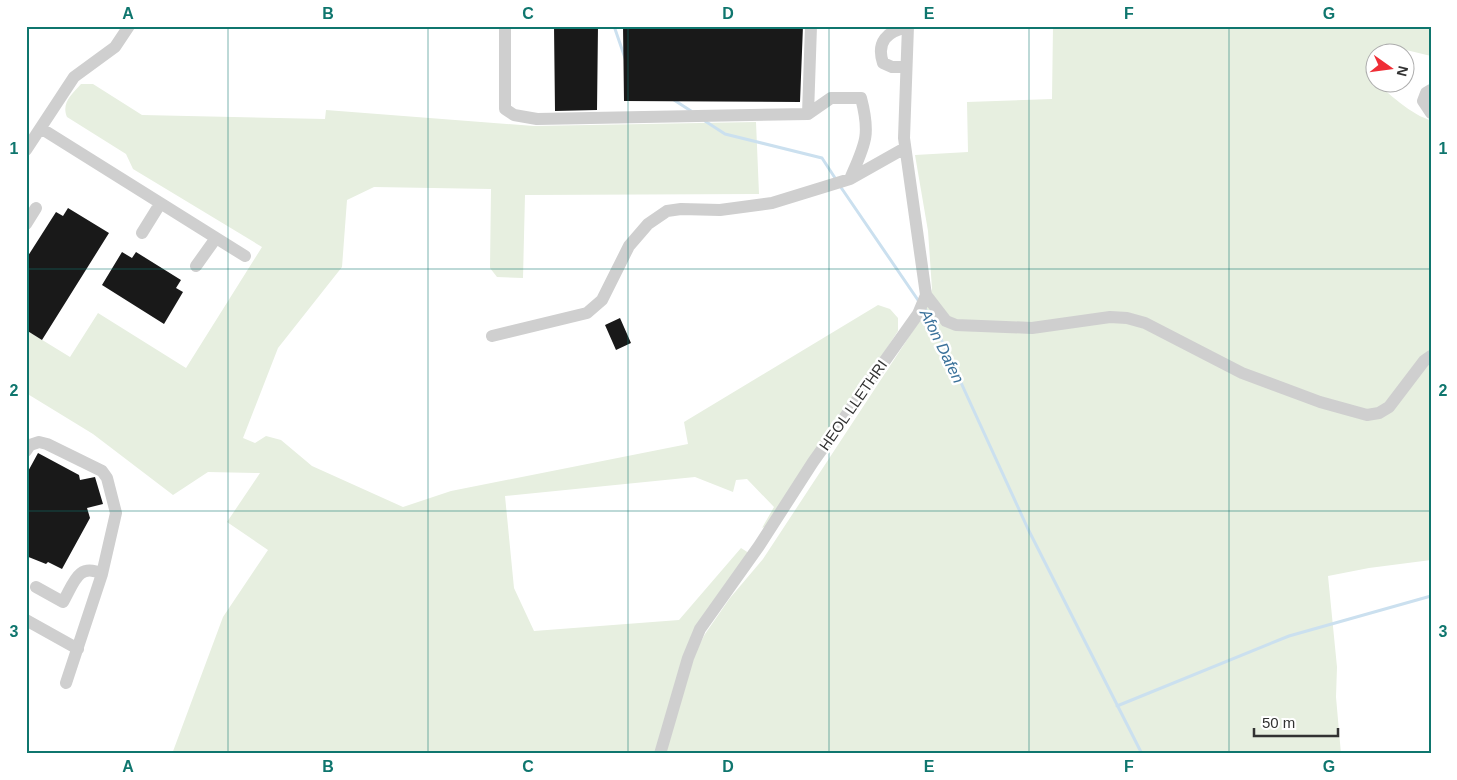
<svg xmlns="http://www.w3.org/2000/svg" width="1457" height="780" font-family="Helvetica,sans-serif">
<style>
.green{fill:#e7efe0}
.lines{fill:none;stroke-linecap:round;stroke-linejoin:round}
.stream{stroke:#cbe0ef;stroke-width:3}
.building{fill:#191919}
.minor{stroke:#cfcfcf;stroke-width:12}
.grid{fill:none;stroke:#0f766e;stroke-width:1;stroke-opacity:0.55}
.labels{text-anchor:middle;dominant-baseline:central;stroke-width:5;stroke-linejoin:round;paint-order:stroke}
.street-label{font-size:15px;fill:#323232;stroke:#fff}
.water-label{font-size:16px;font-style:italic;fill:#3a719a;stroke:#fff}
.neatline{fill:none;stroke:#0f766e;stroke-width:2}
.grid-label{font-size:16px;text-anchor:middle;font-weight:bold;fill:#0f766e}
</style>
<rect width="100%" height="100%" fill="#fff"/>
<path class="green" d="M1053 26H1431V56L1402 49 1399 52H1374V80C1385 91 1414 117 1431 120V560L1369 568 1328 576 1337 667 1336 697 1341 754H665L690 663 705 634 730 598 763 559 924 314 932 289 928 231 915 155 968 152 967 102 1052 99Z
M81 84H93L142 115 325 119 326 110 534 126 756 122 759 194 525 195 523 278 497 277 490 268 491 189 374 187 347 200 342 267 278 348 243 438 255 443 266 436 281 440 312 466 403 507 451 491 688 444 684 422 878 305 890 309 898 318V331L773 523 762 528 774 507 747 479 736 480 733 492 695 477 505 496 514 588 534 631 679 620 741 548 752 555 700 629 660 754H172L223 617 268 550 227 522 260 473 208 472 173 495 93 434 26 393V330L70 357 98 313 186 368 262 247 133 169 126 154 67 117C61 103 72 94 81 84Z"/>
<g class="lines">
<path class="stream" d="M614 26 625 58
M674 100 691 111
M705 121 725 134 822 158 837 181
M840 186 920 303
M924 308 930 315 1028 529 1142 754
M1117 706 1289 636 1431 596"/>
</g>
<path class="building" d="M554 26H598L597 110 555 111Z
M623 26H803L800 102 624 101Z
M68 208 109 233 42 340 26 330V259L56 212 63 216Z
M122 252 132 258 136 252 181 280 176 288 183 292 164 324 102 285Z
M620 318 631 343 616 350 605 325Z
M38 453 79 475 80 480 95 477 103 504 87 508 90 518 62 569 48 562 46 564 26 556V475Z"/>
<g class="lines">
<path class="minor" d="M505 26V109L514 115 537 119 808 114 831 98H861C871 136 865 144 850 179
M906 67H892L883 63C876 42 887 31 908 27
M1431 90 1426 93 1423 101 1431 113
M808 114 811 26
M42 129 245 256
M26 150 74 77 115 47 129 26
M26 224 36 208
M142 233 160 204
M196 266 216 238
M926 295 946 321 956 325 1032 328 1110 317 1127 318 1145 323 1242 373 1320 402 1367 415 1379 413 1389 407 1424 361 1431 356
M492 336 587 313 602 300 629 246 648 224 667 211 681 209 720 210 772 203 850 179 905 148
M26 451 30 445 39 442 47 444 102 471 107 478 116 513 102 574 66 683
M36 587 63 602C74 583 78 562 102 574
M26 620 78 649
M660 754 688 658 700 629 759 546 813 462 918 314 926 295 904 138 908 26"/>
</g>
<path class="grid" d="M228 26V754M428 26V754M628 26V754M829 26V754M1029 26V754M1229 26V754M26 269H1431M26 511H1431"/>
<g class="labels">
<g class="street-label">
<text transform="translate(853 405) rotate(-55)">HEOL LLETHRI</text>
</g>
<g class="water-label">
<text transform="translate(942 346) rotate(64)">Afon Dafen</text>
</g>
</g>
<rect width="1457" height="780" fill="none" stroke="#ffffff" stroke-width="55"/>
<g transform="translate(1390 68) rotate(104)"><circle r="24" fill="#ffffff" stroke="#adadad"/>
<path d="M0-4L9 19L0 12L-9 19Z" fill="#ef2e36"/>
<text y="-8" font-size="14" font-weight="bold" text-anchor="middle" fill="#323232">N</text>
</g>
<path d="M1254 728v8h84v-8" fill="none" stroke="#323232" stroke-width="2.5"/>
<text x="1262" y="728" font-size="15" fill="#323232" stroke="#ffffff" stroke-width="4" paint-order="stroke">50 m</text>
<rect x="28" y="28" width="1402" height="724" class="neatline"/>
<g class="grid-label">
<text x="128" y="19">A</text>
<text x="328" y="19">B</text>
<text x="528" y="19">C</text>
<text x="728" y="19">D</text>
<text x="929" y="19">E</text>
<text x="1129" y="19">F</text>
<text x="1329" y="19">G</text>
<text x="14" y="154">1</text>
<text x="1443" y="154">1</text>
<text x="14" y="396">2</text>
<text x="1443" y="396">2</text>
<text x="14" y="637">3</text>
<text x="1443" y="637">3</text>
<text x="128" y="772">A</text>
<text x="328" y="772">B</text>
<text x="528" y="772">C</text>
<text x="728" y="772">D</text>
<text x="929" y="772">E</text>
<text x="1129" y="772">F</text>
<text x="1329" y="772">G</text>
</g>
</svg>
